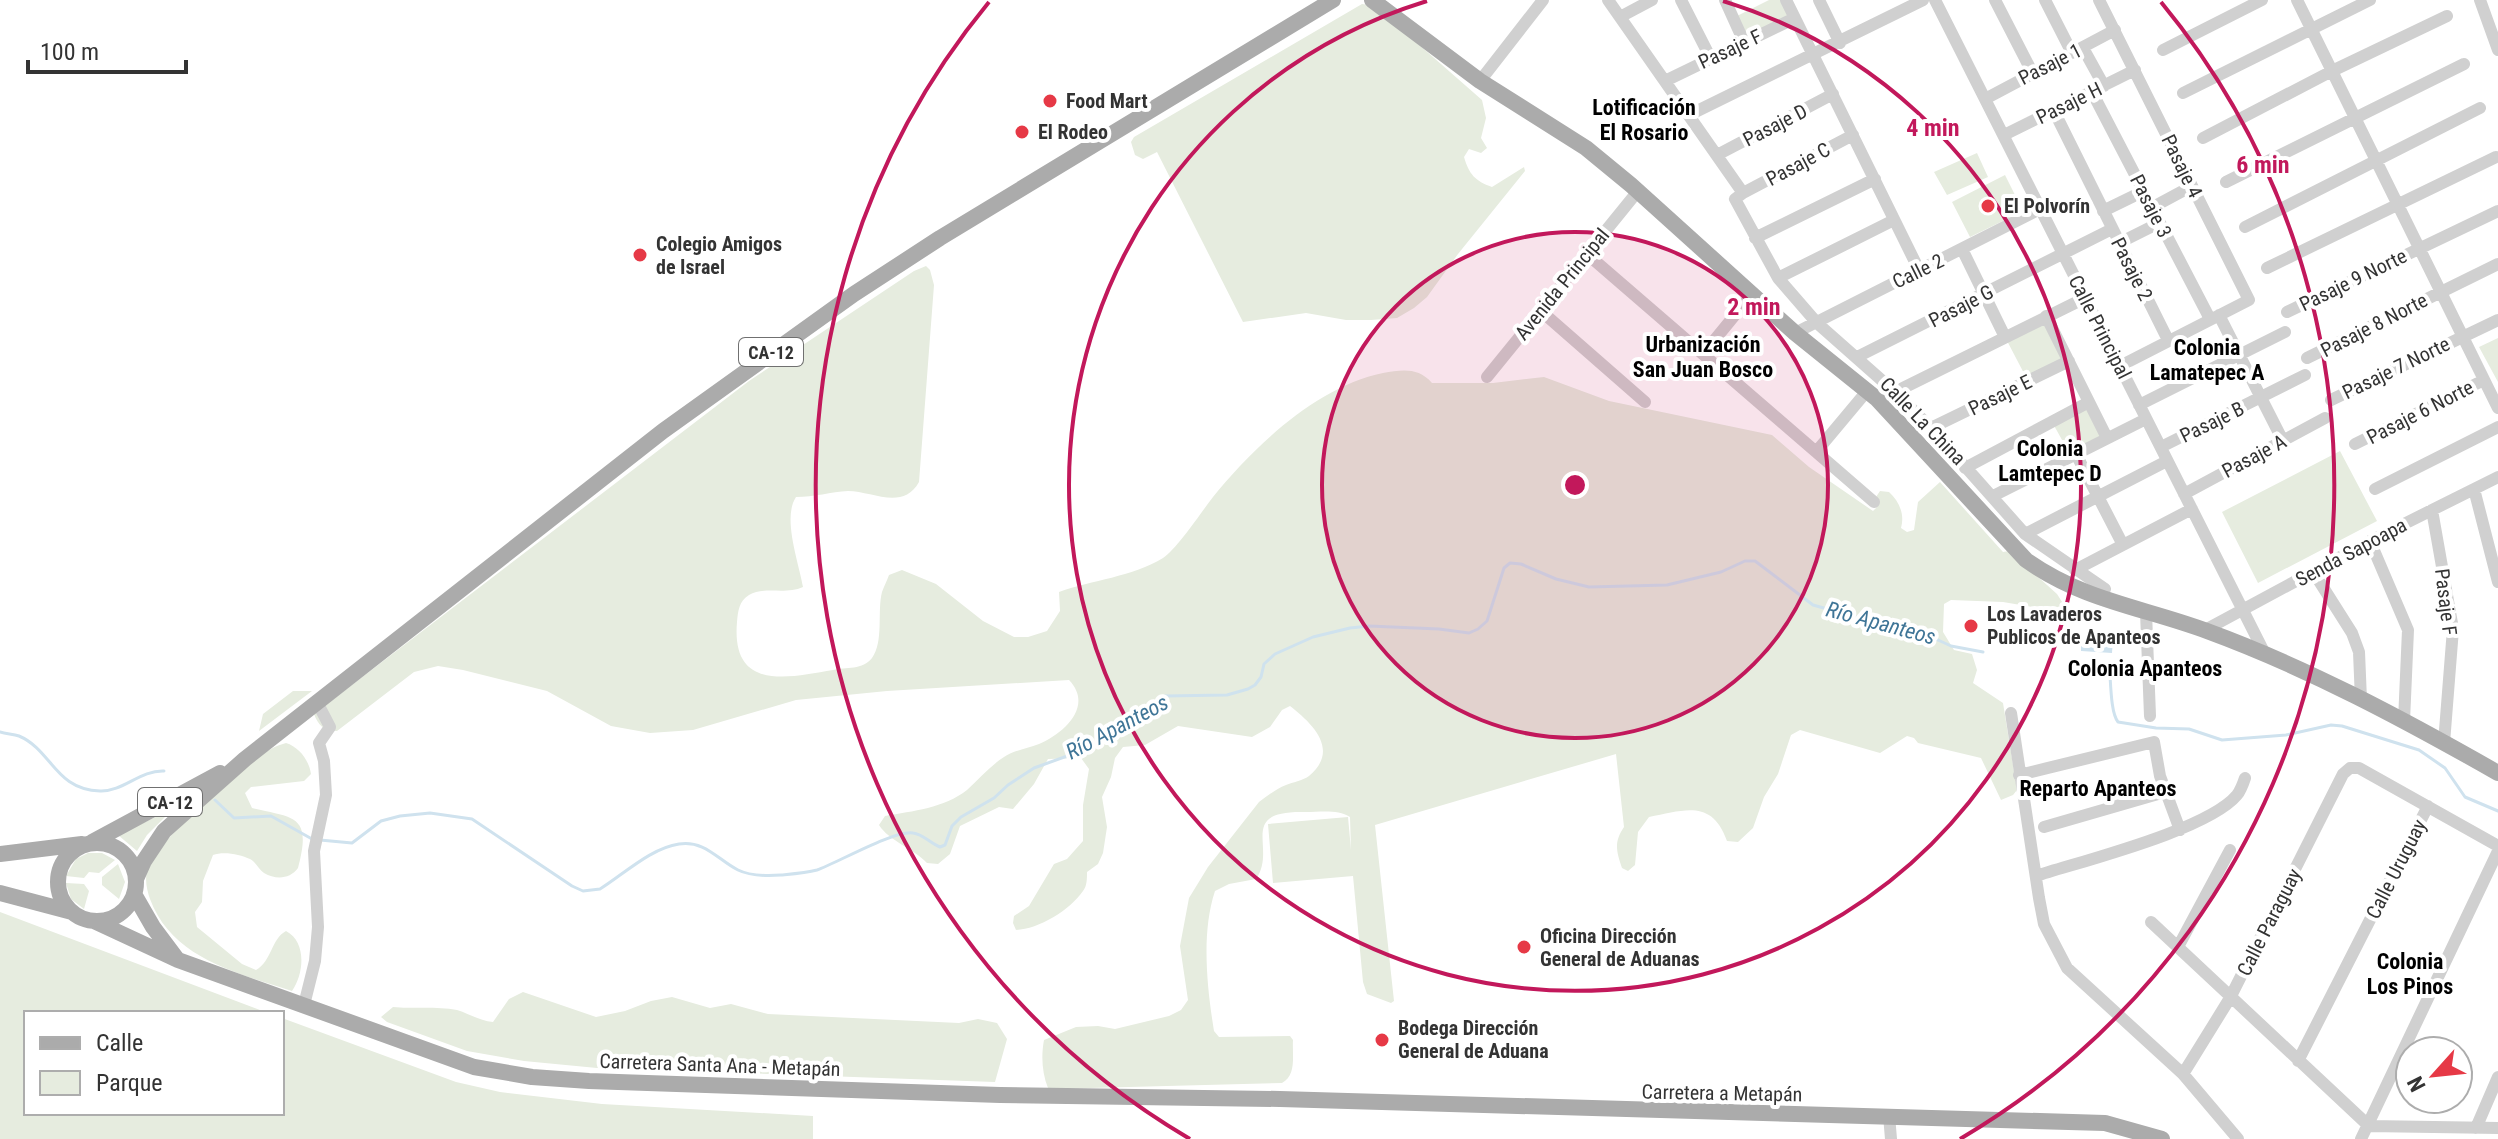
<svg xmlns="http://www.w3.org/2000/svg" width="2498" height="1139" font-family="'Roboto Condensed',sans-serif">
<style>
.green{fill:#e6ecdf}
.water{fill:#cfe2ee}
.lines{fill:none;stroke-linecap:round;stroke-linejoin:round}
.stream{stroke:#cfe2ee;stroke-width:3}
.minor{stroke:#d0d0d0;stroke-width:12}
.major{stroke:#ababab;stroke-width:16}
.ring{fill:none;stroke:#c2185b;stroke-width:4}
.poi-dot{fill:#e63946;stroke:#fff;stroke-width:3}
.labels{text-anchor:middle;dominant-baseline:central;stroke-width:8;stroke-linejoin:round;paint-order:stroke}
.shield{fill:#fff;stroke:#707070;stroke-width:2}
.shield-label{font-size:18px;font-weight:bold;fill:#333}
.street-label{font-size:20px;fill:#333;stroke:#fff}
.poi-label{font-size:20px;font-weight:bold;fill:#333;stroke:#fff;text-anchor:start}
.neighbourhood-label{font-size:22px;font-weight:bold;fill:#000;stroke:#fff}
.water-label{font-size:22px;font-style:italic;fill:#3f7597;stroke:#fff}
.centre{fill:#c2185b;stroke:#fff;stroke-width:4}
.ring-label{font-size:24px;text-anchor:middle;font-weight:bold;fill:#c2185b;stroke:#fff;stroke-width:8;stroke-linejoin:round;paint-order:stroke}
</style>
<rect width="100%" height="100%" fill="#fff"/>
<path class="green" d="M1769 0H1786L1795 18 1744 42 1733 18Z
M1362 4 1369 5 1417 43 1482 100 1486 118 1481 138 1487 148 1481 153 1469 149 1464 157C1469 174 1475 181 1492 187L1524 167 1525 171 1458 254 1427 297 1414 308 1397 318 1371 320H1346L1306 313 1243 322 1157 152 1143 159 1135 155 1131 142 1134 137Z
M1977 153 1988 177 1947 195 1934 172Z
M2005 175 2023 211 1970 237 1952 202Z
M926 266 930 270 934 285 919 482C903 511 872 491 848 491 831 492 814 497 796 497 782 518 799 563 803 587 786 595 764 586 749 595 739 601 738 611 737 622 731 691 787 678 833 670 846 667 863 670 872 658 884 642 877 611 882 592 884 586 887 581 889 575L902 570 936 584 983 621 1014 637H1028L1047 631 1060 611 1059 592C1093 580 1131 577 1163 558 1177 549 1202 511 1213 497 1254 446 1318 386 1383 373 1402 370 1418 367 1432 383H1493L1544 377 1609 401 1772 435 1809 467 1873 511 1877 507 1876 497 1880 491 1889 492C1899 501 1905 514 1901 528L1907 532 1914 530 1918 502 1940 482 2003 552 2009 551 2057 594 2064 605 2056 611 2003 602 1951 600 1944 604 1943 632 1954 650 1972 654 1977 670 1973 683 2003 703 2017 790 2013 795 2001 800 1981 758 1918 743 1914 738 1907 736 1880 753 1800 730 1791 735 1778 774 1764 797 1753 828 1738 842 1727 841C1712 799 1685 810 1649 817L1638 832 1635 865 1628 871 1622 868C1616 850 1614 842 1624 827L1616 754 1375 825 1394 1001 1391 1003 1367 994 1363 982 1353 876 1273 883 1268 824 1348 817 1351 850 1350 817C1338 809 1320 812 1306 812 1235 810 1278 848 1256 879L1229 884 1215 891C1201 933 1207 988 1214 1031L1219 1037 1290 1036 1293 1040C1292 1055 1297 1075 1282 1083L1052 1089 1048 1088C1042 1073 1041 1056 1044 1040L1076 1027 1098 1026 1115 1029 1169 1016 1181 1010 1188 1000 1180 946 1189 898 1208 867 1259 802C1267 796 1276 789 1286 785 1293 782 1302 781 1309 776 1340 750 1313 724 1290 706L1282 710 1270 727 1252 737 1178 726 1145 745 1123 747 1115 758 1111 777 1102 797 1107 827 1103 853 1098 864 1087 872C1087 879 1087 886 1083 891 1070 910 1039 929 1016 930L1013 923 1014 916 1029 906 1054 864 1067 859 1083 841V805L1089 769 1081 758 1048 759 1034 784 1013 809 999 807 960 826 950 854 938 864 927 863C913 848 889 841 879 825L885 816C913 811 944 808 967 790 979 779 990 766 1004 757 1014 750 1027 749 1039 744 1064 733 1094 706 1069 680L887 691 796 700 693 730 650 733 611 726 547 691 463 670 438 666 414 672 337 731C325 732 318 725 314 714L749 381 914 271Z
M2046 316 2069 361 2028 381 2005 337Z
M2498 338V382L2479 347Z
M2089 402 2107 438 2071 456 2052 422Z
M2340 451 2377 521 2258 583 2222 512Z
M293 691H312L259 731 263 714Z
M286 743C299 747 309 760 311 774L304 781 251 787 245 793 252 808C295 818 312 815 298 868 290 879 276 880 264 873 259 870 256 862 250 859 240 854 223 851 213 855L203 881 202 902 195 912 197 927 242 964 256 970C272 961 271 939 286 931 307 942 304 974 292 991 238 973 172 959 150 899 147 890 144 878 148 869 160 842 183 824 204 805 225 785 258 750 286 743Z
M168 811 169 813 147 835 137 851 118 835Z
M88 853H102L115 860 99 873 89 872 84 878 66 876 76 859Z
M118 864 125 882 119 899 102 885V877Z
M66 883 84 884 89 891 84 909 71 899Z
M0 912 268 1013H26V1113H282V1018L456 1082 500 1092 602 1104 813 1116V1139H0Z
M523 992 596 1017 625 1011 651 1001 672 997 710 1008 731 1004 768 1014 959 1023 978 1019 997 1023 1007 1039 995 1082 597 1068 524 1061 467 1051 387 1022 381 1017 393 1007C414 1009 436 1006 457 1010 470 1014 480 1021 493 1022L509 999Z"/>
<path class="water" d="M2081 637 2113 639 2112 653 2081 651Z"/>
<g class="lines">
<path class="stream" d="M2109 663C2111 679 2110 712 2118 722L2156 728 2189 729 2222 740 2286 735 2331 725 2342 726 2419 750 2445 768 2465 797 2498 811
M0 732C6 734 13 734 19 736 52 750 55 790 100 791 123 792 140 770 164 771
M215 800 234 818 271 816 312 839
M320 840 352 843 381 821 400 816 430 813 472 819 572 886 583 891 600 889C624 874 651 848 679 844 705 840 718 860 738 870 750 876 767 876 781 875 792 874 806 873 817 870 837 863 894 830 913 833 923 834 931 844 940 847L945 845 952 826 961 817 994 798 1008 785 1034 768 1081 751 1165 696 1227 695 1248 689 1255 685 1261 677 1264 664 1275 654 1313 637 1350 628 1369 626 1439 629 1469 633 1478 629 1487 621 1504 568 1510 563 1521 564 1556 579 1589 587 1667 585 1721 572 1745 561H1755L1813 605 1938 640 1951 646 1983 652"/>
<path class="minor" d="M1608 0 1743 193 1735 199 1778 278 1817 323 1895 392 1931 428 2025 534 2105 589
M1681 0 1710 57
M1725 0 1744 42
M1786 0 1919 270
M1819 0 1840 43
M1935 0 2265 654
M1995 0 2032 72
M2045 0 2072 53
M2099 0 2249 300 2120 366
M2297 0 2498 408
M2480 0 2498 50
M1620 17 1652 0
M2083 48 2104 86
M2163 50 2262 0
M1480 81 1543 0
M1665 81 1795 18
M2092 92 2210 319
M2183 93 2370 0
M1985 99 2115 30
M2054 111 2168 340
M1689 115 1923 0
M2004 135 2135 70
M2203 138 2332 71 2447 16
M1717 155 1833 94
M2226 182 2464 64
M1743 193 1853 135
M2153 207 2192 186
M2103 211 2144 191
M2245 227 2480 108
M1755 238 1875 179
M2119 243 2159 223
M1962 249 2005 337
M1587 254 1874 502
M2267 268 2496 157
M1778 278 1894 220
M1541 311 1645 402
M2287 312 2498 211
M2219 315 2283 441
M2046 316 2107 438
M1795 333 2040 209
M1703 354 1753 293
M1857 357 2112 229
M2307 358 2498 264
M1487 377 1638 191
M1895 392 2085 298
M2331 400 2498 320
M2139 405 2285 332
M1931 428 2069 361
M2355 444 2484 380
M2161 447 2305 375
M1816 452 1867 391
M2076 454 2123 545
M1965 468 2089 402
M2375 489 2498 427
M2474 489 2498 582
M2184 494 2325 418
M1993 496 2146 419
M2432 510 2453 629 2444 743
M2025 534 2167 461
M2370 541 2408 630 2404 721
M2075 570 2192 509
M2314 573 2352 633 2359 652 2361 700
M2146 612 2150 716
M2205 630 2370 541 2498 477
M2011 713 2039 898 2044 924 2067 968 2183 1074 2238 1139
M2019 775 2154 742 2160 776 2180 830
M2044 827 2165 792
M2036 876C2082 861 2208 830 2237 795 2241 790 2243 784 2245 778
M2151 922 2369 1126 2498 1128
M2178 947 2230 850
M304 1005 315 961 318 927 314 851 326 795 324 761 319 743 330 727 317 702
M2298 1061 2428 806
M2183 1074 2230 998 2343 774 2350 768H2359L2498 846
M1889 1115 1891 1139
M2476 1128 2498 1077
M2361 1139 2498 851"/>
<path class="major" d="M1372 0 1480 81 1586 148 1631 185 1795 333 1877 399 2026 560C2084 601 2142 607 2207 631 2308 668 2405 720 2498 773
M92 842 220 773
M58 882a39 39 0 1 1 78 0a39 39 0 1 1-78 0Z
M0 854 82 844
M136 879 144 861 164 831 245 759 663 431 854 294 940 238 1333 0
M0 893 72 912
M134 894 153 927 177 959
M94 921 178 960 474 1067 532 1077 589 1081 1000 1095 1280 1099 2105 1123 2162 1139"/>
</g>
<circle cx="1575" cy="485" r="253" fill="#c2185b" fill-opacity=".12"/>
<g class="ring">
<circle cx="1575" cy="485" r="253"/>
<path d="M1723 1A506 506 0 1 1 1427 1"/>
<path d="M1190 1139A759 759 0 0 1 989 2M2161 2A759 759 0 0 1 1960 1139"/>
</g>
<g class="poi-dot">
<circle cx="1050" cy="101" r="8"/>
<circle cx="1022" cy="132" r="8"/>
<circle cx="1988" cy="206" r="8"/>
<circle cx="640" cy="255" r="8"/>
<circle cx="1971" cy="626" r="8"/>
<circle cx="1524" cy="947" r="8"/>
<circle cx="1382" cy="1040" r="8"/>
</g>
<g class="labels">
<g class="shield">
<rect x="739" y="338" width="64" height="28" rx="6"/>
<rect x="138" y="788" width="64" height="28" rx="6"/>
</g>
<g class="shield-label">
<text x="771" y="352">CA-12</text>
<text x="170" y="802">CA-12</text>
</g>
<g class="street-label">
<text transform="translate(1730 49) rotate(-25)">Pasaje F</text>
<text transform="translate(2050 64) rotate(-27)">Pasaje 1</text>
<text transform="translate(2069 103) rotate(-26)">Pasaje H</text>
<text transform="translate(1775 125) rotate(-27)">Pasaje D</text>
<text transform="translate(1798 164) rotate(-28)">Pasaje C</text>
<text transform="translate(2182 166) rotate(64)">Pasaje 4</text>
<text transform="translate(2151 206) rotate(63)">Pasaje 3</text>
<text transform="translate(2132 269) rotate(63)">Pasaje 2</text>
<text transform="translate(1918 271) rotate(-26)">Calle 2</text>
<text transform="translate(2353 280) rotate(-26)">Pasaje 9 Norte</text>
<text transform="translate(1562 284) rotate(-51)">Avenida Principal</text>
<text transform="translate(1961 306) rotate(-27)">Pasaje G</text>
<text transform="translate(2374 325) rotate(-27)">Pasaje 8 Norte</text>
<text transform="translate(2100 327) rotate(63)">Calle Principal</text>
<text transform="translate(2396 368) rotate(-26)">Pasaje 7 Norte</text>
<text transform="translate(2000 395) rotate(-26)">Pasaje E</text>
<text transform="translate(2420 412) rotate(-27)">Pasaje 6 Norte</text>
<text transform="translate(1923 421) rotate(46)">Calle La China</text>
<text transform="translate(2212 422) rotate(-26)">Pasaje B</text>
<text transform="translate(2254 456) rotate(-28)">Pasaje A</text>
<text transform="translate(2351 552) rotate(-28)">Senda Sapoapa</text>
<text transform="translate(2446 602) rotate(83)">Pasaje F</text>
<text transform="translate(2396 869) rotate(-63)">Calle Uruguay</text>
<text transform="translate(2269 922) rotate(-63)">Calle Paraguay</text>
<text transform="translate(720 1065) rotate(2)">Carretera Santa Ana - Metapán</text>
<text transform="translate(1722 1093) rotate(1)">Carretera a Metapán</text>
</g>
<g class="poi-label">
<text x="1066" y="101">Food Mart</text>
<text x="1038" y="132">El Rodeo</text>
<text x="2004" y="206">El Polvorín</text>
<text x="656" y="244">Colegio Amigos<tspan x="656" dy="23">de Israel</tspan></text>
<text x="1987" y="614">Los Lavaderos<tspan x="1987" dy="23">Publicos de Apanteos</tspan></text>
<text x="1540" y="936">Oficina Dirección<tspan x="1540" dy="23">General de Aduanas</tspan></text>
<text x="1398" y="1028">Bodega Dirección<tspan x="1398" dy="23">General de Aduana</tspan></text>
</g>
<g class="neighbourhood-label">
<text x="1644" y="107">Lotificación<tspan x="1644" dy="25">El Rosario</tspan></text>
<text x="1703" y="344">Urbanización<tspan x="1703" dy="25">San Juan Bosco</tspan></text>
<text x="2207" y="347">Colonia<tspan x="2207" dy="25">Lamatepec A</tspan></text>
<text x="2050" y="448">Colonia<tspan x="2050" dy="25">Lamtepec D</tspan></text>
<text x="2145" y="668">Colonia Apanteos</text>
<text x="2098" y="788">Reparto Apanteos</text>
<text x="2410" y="961">Colonia<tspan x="2410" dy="25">Los Pinos</tspan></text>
</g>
<g class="water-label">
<text transform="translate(1881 623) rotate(15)">Río Apanteos</text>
<text transform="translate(1117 727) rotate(-28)">Río Apanteos</text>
</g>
</g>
<circle cx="1575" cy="485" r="12" class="centre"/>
<g class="ring-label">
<text x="1933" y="136">4 min</text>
<text x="2263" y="173">6 min</text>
<text x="1754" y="315">2 min</text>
</g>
<rect x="24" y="1011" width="260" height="104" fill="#ffffff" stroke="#adadad" stroke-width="2"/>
<rect x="40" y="1037" width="40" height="12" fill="#ababab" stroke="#adadad" stroke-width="2"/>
<text x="96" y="1051" font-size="24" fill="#333333">Calle</text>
<rect x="40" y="1071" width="40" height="24" fill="#e6ecdf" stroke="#adadad" stroke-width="2"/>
<text x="96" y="1091" font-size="24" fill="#333333">Parque</text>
<g transform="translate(2434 1075) rotate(243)"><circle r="38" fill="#ffffff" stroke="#adadad" stroke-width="2"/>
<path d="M0-6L14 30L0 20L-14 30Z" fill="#e63946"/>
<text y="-12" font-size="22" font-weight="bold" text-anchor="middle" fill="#333333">N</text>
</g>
<path d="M28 60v12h158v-12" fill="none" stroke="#333333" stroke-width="4"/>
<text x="40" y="60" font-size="24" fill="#333333" stroke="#ffffff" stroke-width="6" paint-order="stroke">100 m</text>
</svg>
